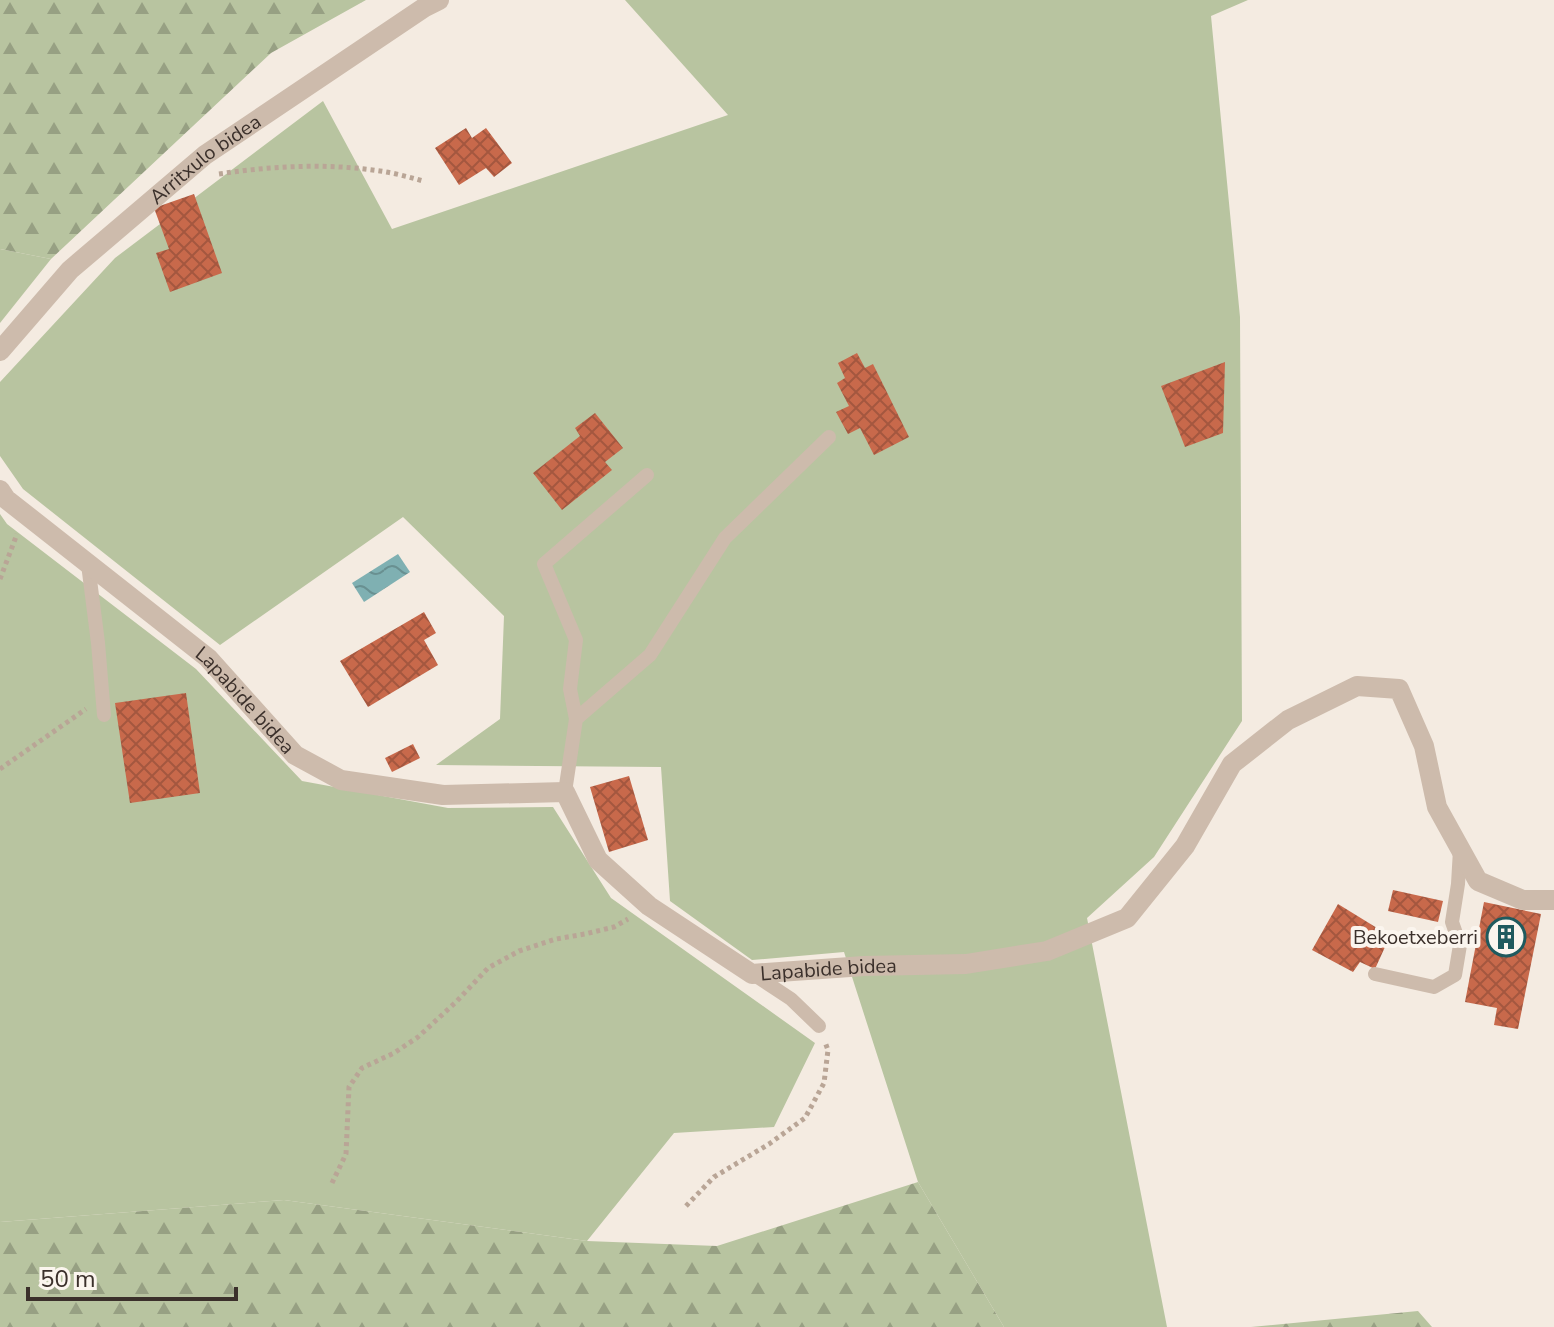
<svg xmlns="http://www.w3.org/2000/svg" width="1554" height="1327" font-family="'Nunito Sans',sans-serif">
<style>
.grass{fill:#b8c4a0}
.forest{fill:url(#forest-firs)}
.water{fill:url(#water-waves)}
.building{fill:url(#building-cross-hatch)}
.lines{fill:none;stroke-linecap:round;stroke-linejoin:round}
.path{stroke:#b9a596;stroke-width:5;stroke-dasharray:4 4;stroke-linecap:butt}
.lane{stroke:#cdbbac;stroke-width:14}
.street{stroke:#cdbbac;stroke-width:20}
.labels{text-anchor:middle;dominant-baseline:central;stroke-width:8;stroke-linejoin:round;paint-order:stroke}
.street-label{font-size:20px;fill:#3b302b;stroke:#fbf5ee}
.poi-label{font-size:20px;fill:#3b302b;stroke:#fbf5ee;text-anchor:end}
</style>
<defs>
<pattern id="forest-firs" width="22" height="20" patternUnits="userSpaceOnUse" patternTransform="scale(2)"><rect width="22" height="20" fill="#b8c4a0"/><path d="M5 1l3.5 6h-7zM16 11l3.5 6h-7z" fill="#97a083"/></pattern>
<pattern id="water-waves" width="16" height="10" patternUnits="userSpaceOnUse" patternTransform="scale(2)"><rect width="16" height="10" fill="#7fb0b2"/><path d="M0 5q4-4 8 0t8 0" fill="none" stroke="#699091"/></pattern>
<pattern id="building-cross-hatch" width="8" height="8" patternUnits="userSpaceOnUse" patternTransform="scale(2)"><rect width="8" height="8" fill="#c8694b"/><path d="M0 0l8 8M0 8l8-8" fill="none" stroke="#a4573f"/></pattern>
</defs>
<rect width="100%" height="100%" fill="#f4ebe1"/>
<path class="grass" d="M625 0H1248L1211 16 1240 317 1242 721 1154 857 1087 918 1167 1327H1004L918 1182 844 952 752 960 670 901 661 767 436 765 500 719 504 616 403 517 220 645 23 489 0 456V382L115 258 323 101 392 229 728 115Z
M0 249 51 259 0 323Z
M0 514 7 524 196 669 302 781 448 808 553 807 611 898 815 1043 774 1127 674 1133 587 1241 284 1200 0 1222Z"/>
<path class="forest" d="M0 0H366L271 53 51 259 0 249Z
M918 1182 1004 1327H0V1222L284 1200 587 1241 717 1246Z
M1418 1311 1432 1327H1251Z"/>
<path class="water" d="M398 554 410 572 364 602 352 583Z"/>
<path class="building" d="M466 128 472 138 486 128 512 163 494 177 486 168 459 185 435 148Z
M194 194 222 273 170 292 156 253 169 249 154 208Z
M857 353 865 368 873 364 909 437 874 455 860 428 848 434 836 412 849 406 837 383 845 378 838 363Z
M1225 362 1223 433 1185 447 1161 386Z
M595 413 623 448 605 462 612 470 562 510 533 473 580 436 575 428Z
M424 612 436 633 424 640 438 665 368 707 340 661Z
M186 693 200 793 130 803 115 703Z
M413 744 420 758 392 772 385 758Z
M629 776 648 840 609 852 590 787Z
M1393 890 1443 901 1438 922 1388 911Z
M1484 902 1541 914 1518 1029 1494 1025 1497 1008 1465 1002Z
M1338 904 1390 936 1375 969 1360 962 1353 972 1312 950Z"/>
<g class="lines">
<path class="path" d="M219 174C272 166 327 163 380 171 394 173 409 177 423 181
M0 579 17 534
M0 769 86 709
M332 1183 346 1154 349 1087 362 1068 394 1053 418 1037 456 1002 488 968 519 951 556 939 585 934 614 927 628 919
M686 1206 714 1177 769 1144 805 1118 824 1083 828 1050 825 1042"/>
<path class="lane" d="M88 564 98 643 104 715
M576 719 570 689 576 640 544 564 647 475
M565 792 576 719 650 655 725 538 829 437
M753 974 791 999 819 1026
M1375 974 1434 987 1455 975 1460 945 1452 922 1458 884 1460 850"/>
<g class="street">
<path id="s1" d="M0 351 70 270 205 155 425 7 439 0"/>
<path id="s2" d="M0 490 6 499 208 658 295 755 341 780 443 795 565 792 598 860 649 906 752 974 864 966 966 964 1047 951 1127 918 1185 846 1232 764 1288 720 1357 686 1399 689 1424 746 1437 807 1478 881 1523 900H1554"/>
</g>
</g>
<defs>
<symbol id="building-ring" viewBox="-11 -11 22 22"><circle r="9.5" fill="#fbf5ee" stroke="#1f5a5e" stroke-width="1.5"/><path d="M-4-6H4V6H1V3H-1V6H-4ZM-2.5-4.3h1.7v1.8h-1.7ZM.8-4.3h1.7v1.8H.8ZM-2.5-1h1.7V.8h-1.7ZM.8-1h1.7V.8H.8Z" fill="#1f5a5e"/></symbol>
</defs>
<g fill-rule="evenodd">
<use href="#building-ring" x="1484" y="915" width="44" height="44"/>
</g>
<g class="labels">
<g class="street-label">
<text stroke="none"><textPath href="#s1" startOffset="282">Arritxulo bidea</textPath></text>
<text stroke="none"><textPath href="#s2" startOffset="324">Lapabide bidea</textPath></text>
<text stroke="none"><textPath href="#s2" startOffset="1020">Lapabide bidea</textPath></text>
</g>
<g class="poi-label">
<text x="1478" y="937">Bekoetxeberri</text>
</g>
</g>
<path d="M28 1287v12h208v-12" fill="none" stroke="#3b302b" stroke-width="4"/>
<text x="40" y="1287" font-size="24" fill="#3b302b" stroke="#fbf5ee" stroke-width="6" paint-order="stroke">50 m</text>
</svg>
